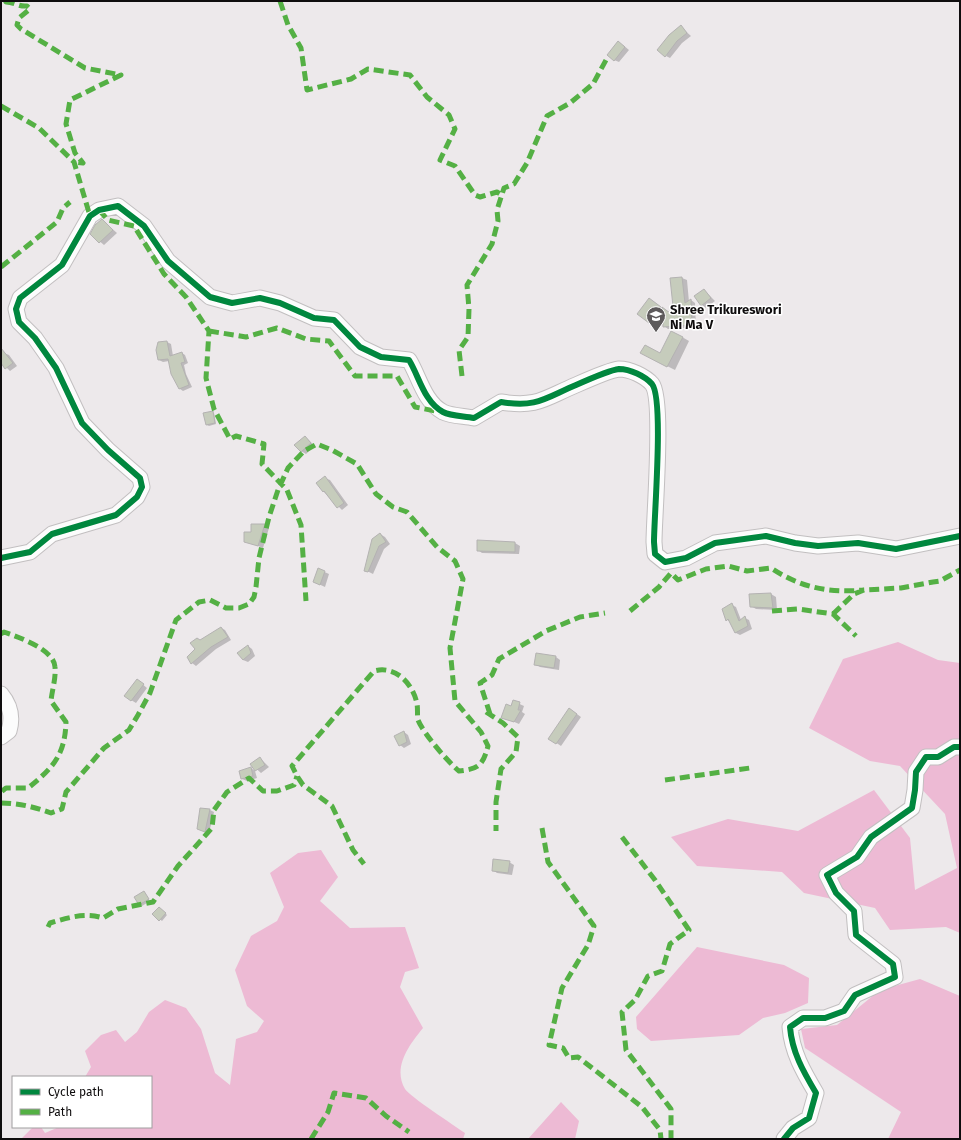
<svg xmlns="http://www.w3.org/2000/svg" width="961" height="1140" font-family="'Fira Sans',sans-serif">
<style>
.forest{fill:#edbad4}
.shadow{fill:#0003}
.building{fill:#c6ccbc;stroke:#b4b2b2}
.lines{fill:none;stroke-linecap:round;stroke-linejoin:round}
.minor-casing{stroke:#c2bfc0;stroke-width:17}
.minor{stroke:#fcfcfc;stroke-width:15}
.quiet{stroke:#54b044;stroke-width:5;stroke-dasharray:10 5;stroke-linecap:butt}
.cycleway-casing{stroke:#fff;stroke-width:8}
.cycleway{stroke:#00873e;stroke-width:6}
.labels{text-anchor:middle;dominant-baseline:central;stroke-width:3;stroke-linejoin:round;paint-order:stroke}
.poi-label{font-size:13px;font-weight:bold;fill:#0f0d0e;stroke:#fff;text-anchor:start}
</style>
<rect width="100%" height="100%" fill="#ede9eb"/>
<path class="forest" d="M898 642 938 660 960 663V933L946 927 890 930 875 908 804 893 782 872 697 866 671 837 728 819 798 831 874 790 910 838 915 890 957 868 945 814 900 766 870 761 809 728 843 659Z
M321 850 338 877 320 901 350 928 405 927 419 968 405 972 400 987 423 1028C410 1044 392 1067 405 1089 409 1096 455 1126 465 1133L463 1139H21L33 1127H41L45 1133 59 1127H151V1077H85L91 1067 85 1051 101 1035 116 1030 125 1042 137 1032 149 1012 165 1000 186 1008 201 1029 215 1073 230 1085 236 1039 257 1032 264 1021 247 1006 235 970 251 936 277 921 284 907 270 873 298 853Z
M697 947 784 965 809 978 808 1003 785 1013 763 1018 739 1035 651 1041 637 1029 636 1017Z
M920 979 960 996V1139H888L901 1112 805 1048 801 1029 837 1025 880 990Z
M561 1102 579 1121 575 1139H528Z"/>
<path class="shadow" d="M681 27 691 36 682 43 670 58 666 56Z
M623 45 629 50 619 62 614 60Z
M102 220 117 233 104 245 91 234Z
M682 278 687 280 689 302 691 300 695 303 696 327 668 329 664 326 663 312 654 325 650 322 653 302 675 317 672 279Z
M704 290 715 301 706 308 702 305Z
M682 337 689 341 675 370 649 357 661 354Z
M167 342 171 344 173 356 182 353 185 355 188 363 184 365 186 374 192 387 183 391 180 389 172 374 169 361 163 362 159 360Z
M4 353 9 355 17 366 10 371 1 362V355Z
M212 412 214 413 216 424 209 426 207 425Z
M305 437 315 446 306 454 301 451Z
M325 478 330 480 348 505 342 510 323 491Z
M252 525H265L269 528 263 548 245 541 252 533Z
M380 534 385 537 390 544 384 549 373 574 365 570Z
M478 541 515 543 520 546 519 554 482 553 478 550Z
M318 569 329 574 325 587 314 582Z
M771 594 776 597 777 610 756 609 751 606Z
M732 605 736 607 741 620 745 618 749 620 752 629 740 635 736 633 731 622 727 620Z
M221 628 225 630 231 640 216 649 196 666 192 663 189 657 197 649 201 641Z
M248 646 252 649 255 656 248 662 243 660Z
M556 657 560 660 559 670 540 667 535 664Z
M141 683 147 688 136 703 131 700Z
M513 701 524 706 522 712 525 714 519 724 503 717 512 707Z
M574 712 581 717 561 746 549 738Z
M404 732 408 735 411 744 404 748 400 745Z
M261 759 269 767 261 773 252 765Z
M251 768 255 771 257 778 247 781 242 779Z
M201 809 210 810 214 812 209 833 203 831Z
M509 862 514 865 512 875 497 873 493 870Z
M144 892 150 901 142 906 136 897Z
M161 909 167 915 162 921 154 914Z"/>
<path class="building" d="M681 25 687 33 677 41 665 57 657 50 669 35Z
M618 41 625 47 614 61 607 55Z
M102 219 113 230 99 243 90 234 95 225Z
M682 277 685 303 691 299 692 325 663 327 662 307 674 316 670 278Z
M704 289 711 298 701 306 694 296Z
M649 298 661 307 649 323 637 314Z
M671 331 683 337 667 367 640 353 645 345 660 353Z
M167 341 170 356 182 352 185 362 181 363 189 385 179 389 171 374 168 359 158 360 156 350 158 342Z
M1 348 13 363 5 369 1 363Z
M213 411 215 423 206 425 203 413Z
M305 436 311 443 301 452 294 445Z
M325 476 344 503 337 508 324 491 323 492 316 483Z
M251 524H265L258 546 244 542V532H251Z
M380 533 386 542 379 546 368 572 364 571 372 539Z
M477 540 515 542V552L477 551Z
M318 568 325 571 320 585 313 582Z
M771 593 773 608 750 607 749 594Z
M732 603 739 621 745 616 748 626 735 633 728 619 726 621 722 609Z
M221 627 228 637 211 647 191 664 187 657 195 649 190 643 197 638 200 640Z
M248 645 251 653 243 660 237 653Z
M536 653 556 656 554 668 534 665Z
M137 679 144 684 131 701 124 696Z
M513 700 520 702 518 710H521L514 722 501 718 506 704 511 706Z
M569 708 577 714 556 744 548 739Z
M404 731 407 742 399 746 394 736Z
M260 757 265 765 255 771 250 764Z
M251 767 253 776 241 779 239 771Z
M200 808 210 809 205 832 197 829Z
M493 859 510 861 508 873 492 871Z
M144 891 149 899 139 905 134 897Z
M159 907 166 913 159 921 152 914Z"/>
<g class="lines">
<defs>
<path id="minor" d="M1 558 30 552 52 534 116 515 137 497 142 487 140 478 108 450 82 423 56 368 35 338 19 322 16 309 20 298 62 265 90 216 99 210 118 206 144 226 168 261 210 297 232 303 260 298 280 303 314 318 334 320 360 347 381 357 409 360C419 376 424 402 443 412 451 416 464 416 474 418L501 402C537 408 545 398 576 385 585 381 610 370 619 369 630 369 645 376 652 384 664 399 654 516 654 542L655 554 665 562 686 558 715 543 766 536 795 543 818 546 858 543 896 549 960 536
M1 694C11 706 13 717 9 731L1 737
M784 1139 793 1128 809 1118 816 1093C803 1071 792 1052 790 1027L803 1018H825L844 1011 855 995 895 977 893 964 856 935 854 911 836 893 827 875 857 857 871 837 912 808 915 790 916 772 926 757H938L954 747H960"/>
</defs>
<use href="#minor" class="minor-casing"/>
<use href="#minor" class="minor"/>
<path class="quiet" d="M7 1 6 2C14 2 19 7 27 6L30 9 19 18 17 25 21 29 85 68 121 75 70 100 66 124 75 153 83 163 74 162
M280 1 288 25 301 48 307 90 351 79 368 69 410 75 427 97 449 115 455 129 440 160 455 166 475 195 480 197 497 192 502 195
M1 106 39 128 74 162 90 216
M99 210 108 220 134 226 164 274 186 297 209 331 206 378 214 409 230 439 236 436 264 444 262 464 287 490 301 525 306 601
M1 267 57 222 63 208 70 202
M209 331 246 337 277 328 306 339 329 341 355 376H397L415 407 440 412
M462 376 459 350 468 337 469 309 467 285 492 244 498 221 497 210 504 188 514 184 527 163 547 116 570 103 593 84 606 60
M630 611 659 587 671 573 678 580 706 569 728 566 747 571 771 568C801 588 829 593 864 590
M772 611 798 609 833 614 856 636
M833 614 854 594 864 590 901 588 933 582 940 581 960 570
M1 634 4 632C18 637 54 649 55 667 56 679 52 690 51 701L66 722C65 755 53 768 28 788H6L1 792
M486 712 503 723 518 737 516 752 501 769 496 802V831
M490 714 480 683 492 675 499 659 546 631 580 617 605 613
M665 780 750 768
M1 803C19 803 34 807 51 813L62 809 66 792 104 748 129 730 138 715 150 693 176 620 199 602 210 600 226 608H239L249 604 254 597 256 587 259 558 269 517 278 490 288 468 304 451 317 444 332 450 357 464 376 494 393 507 407 512 437 547 455 561 463 579 450 648 455 701 481 732 488 746C483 765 479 769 459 771 448 762 423 733 418 720 417 715 418 709 417 704 413 683 395 665 374 671L292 766 297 776 303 785 332 806 353 850 364 864
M542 828 548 862 594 926 588 945 562 988 549 1045 563 1048 569 1058 578 1057 642 1107 660 1130 661 1139
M622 837 655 880 689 930 670 944 662 971 648 976 635 1000 622 1012 626 1050 671 1109V1139
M48 927 50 923C67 918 85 912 103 918L118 909 153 902 178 866 212 828 214 810 227 792 249 778 263 791H277L294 785 297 776
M311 1139 328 1112 334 1093 366 1098 386 1116 409 1132"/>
<defs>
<path id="cycleway" d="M1 558 30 552 52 534 116 515 137 497 142 487 140 478 108 450 82 423 56 368 35 338 19 322 16 309 20 298 62 265 90 216 99 210 118 206 144 226 168 261 210 297 232 303 260 298 280 303 314 318 334 320 360 347 381 357 409 360C419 376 424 402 443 412 451 416 464 416 474 418L501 402C537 408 545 398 576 385 585 381 610 370 619 369 630 369 645 376 652 384 664 399 654 516 654 542L655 554 665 562 686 558 715 543 766 536 795 543 818 546 858 543 896 549 960 536
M784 1139 793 1128 809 1118 816 1093C803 1071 792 1052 790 1027L803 1018H825L844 1011 855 995 895 977 893 964 856 935 854 911 836 893 827 875 857 857 871 837 912 808 915 790 916 772 926 757H938L954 747H960"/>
</defs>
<use href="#cycleway" class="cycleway-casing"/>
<use href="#cycleway" class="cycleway"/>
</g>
<defs>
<symbol id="school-pin" viewBox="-11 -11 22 30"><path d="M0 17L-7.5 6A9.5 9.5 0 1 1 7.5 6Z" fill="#5d5a5b" stroke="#fff"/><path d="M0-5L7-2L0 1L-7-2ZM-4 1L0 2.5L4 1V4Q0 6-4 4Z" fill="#fff"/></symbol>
</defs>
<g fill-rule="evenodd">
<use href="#school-pin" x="645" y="305" width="22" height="30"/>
</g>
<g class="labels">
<g class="poi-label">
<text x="670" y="309">Shree Trikureswori<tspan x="670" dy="15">Ni Ma V</tspan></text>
</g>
</g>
<rect width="961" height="1140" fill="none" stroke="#0f0d0e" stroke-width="4"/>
<rect x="12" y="1076" width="140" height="52" fill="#ffffff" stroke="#9f9e9f"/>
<rect x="20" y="1089" width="20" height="6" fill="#00873e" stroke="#9f9e9f"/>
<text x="48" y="1096" font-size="12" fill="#0f0d0e">Cycle path</text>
<rect x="20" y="1109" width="20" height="6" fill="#54b044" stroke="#9f9e9f"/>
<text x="48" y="1116" font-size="12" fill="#0f0d0e">Path</text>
</svg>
